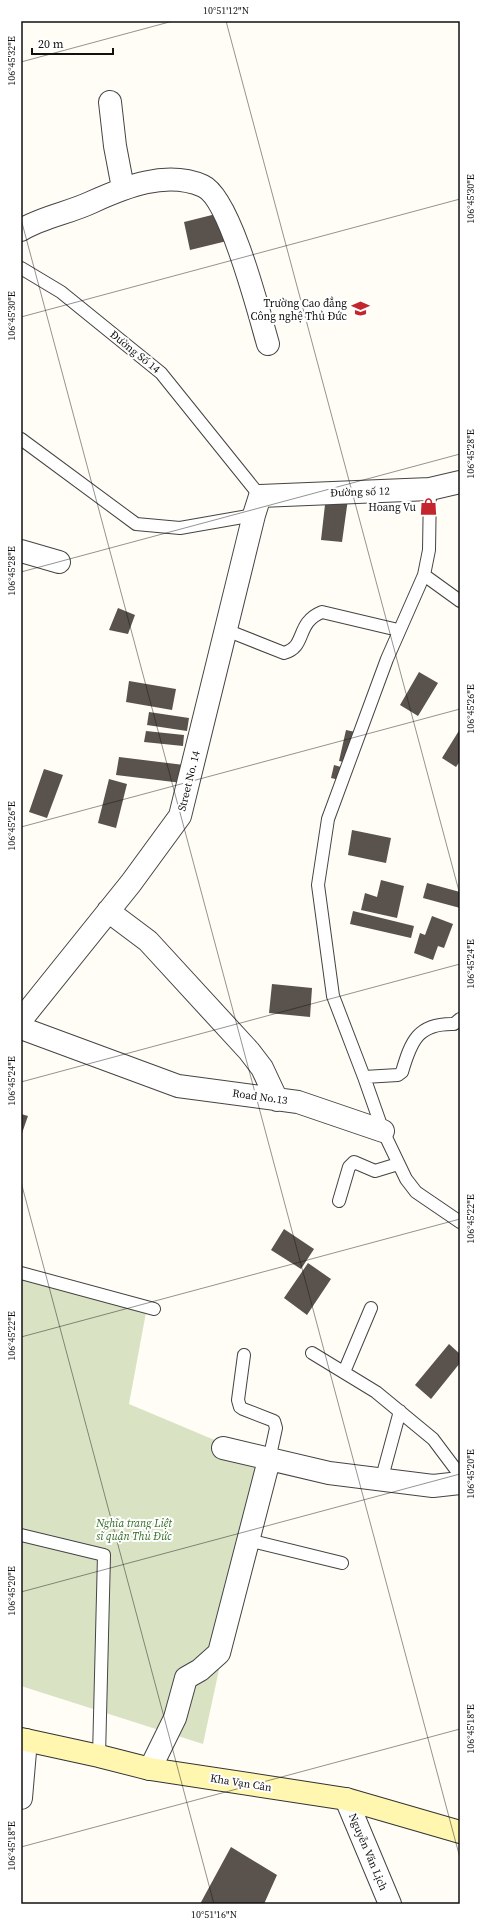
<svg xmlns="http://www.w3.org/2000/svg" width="481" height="1925" font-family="'Source Serif 4',serif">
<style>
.cemetery{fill:#d9e3c4}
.building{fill:#5a524d}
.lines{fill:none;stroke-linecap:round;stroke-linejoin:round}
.lane-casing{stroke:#444;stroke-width:14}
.street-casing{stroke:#444;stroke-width:24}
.secondary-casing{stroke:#333;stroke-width:24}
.lane{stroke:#fff;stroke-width:12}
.street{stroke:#fff;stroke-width:22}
.secondary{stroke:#fff6b0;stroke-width:22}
.ticks{fill:none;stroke:#111;stroke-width:1;stroke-opacity:0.45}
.labels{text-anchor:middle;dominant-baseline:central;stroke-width:4;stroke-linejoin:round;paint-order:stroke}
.poi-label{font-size:11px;fill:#111;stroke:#fff;text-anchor:end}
.street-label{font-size:11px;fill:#111;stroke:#fff}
.park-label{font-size:11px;font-style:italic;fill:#2f6b1f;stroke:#fff}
.neatline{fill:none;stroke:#111;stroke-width:1.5}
.ticks-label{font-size:10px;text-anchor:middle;fill:#111}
</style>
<rect width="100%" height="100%" fill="#fffdf5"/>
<path class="cemetery" d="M21 1273 147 1307 129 1404 264 1461 203 1744 21 1686Z"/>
<path class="building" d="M220 213 227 241 190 250 184 222Z
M326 496 348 499 342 542 321 540Z
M118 608 135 615 128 634 109 630Z
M419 672 438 683 418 716 400 705Z
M129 681 176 689 172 710 126 702Z
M149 712 189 718 187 731 147 725Z
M460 729V761L456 767 442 758Z
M346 730 360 733 353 764 339 761Z
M146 731 184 735 183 746 144 742Z
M119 757 184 765 182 783 116 775Z
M334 765 351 770 348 782 331 778Z
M44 769 63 775 47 818 29 812Z
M109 779 127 784 116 828 98 823Z
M352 830 391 838 386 863 348 855Z
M381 880 404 886 397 918 361 910 365 893 377 897Z
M427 883 460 892V908L423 898Z
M353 911 414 926 411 938 350 924Z
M432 916 453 924 444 948 438 946 433 960 414 953 420 933 425 935Z
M272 984 312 988 310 1017 269 1013Z
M21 1114 28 1116 21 1136Z
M284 1229 314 1249 301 1269 271 1250Z
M308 1263 331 1279 307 1315 284 1298Z
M449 1344 460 1354V1363L431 1399 415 1385Z
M231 1847 277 1875 264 1904H200Z"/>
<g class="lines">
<defs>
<path id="lane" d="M21 268 61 292 161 373 260 496
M21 439 136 524 180 528 254 515
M430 489 429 550 424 575 387 659 328 819 318 885 333 996 364 1077 383 1131 406 1179 416 1192 460 1222
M424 575 460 601
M226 630 284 653C307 647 295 623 322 612L398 630
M364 1077 398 1075 402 1072C411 1041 418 1023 454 1024L460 1019
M339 1201 349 1167 354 1162 375 1171 398 1164
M21 1273 154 1309
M312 1353 376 1392 433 1439 460 1475
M244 1355 238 1400 240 1407 243 1409 274 1421 276 1428 269 1460
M344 1372 371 1308
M381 1481 400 1411
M21 1535 104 1555 99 1756
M248 1540 342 1563"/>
<path id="street" d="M110 102 115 146 123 188
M21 230C42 217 69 213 92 202 125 187 166 170 203 186 230 198 259 313 268 344
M21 551 59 562
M108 911 148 941 249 1051 262 1068 277 1100
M21 1020 131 883 180 816 254 515 260 496 430 489 460 482
M21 1028 178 1086 298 1102 383 1131
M223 1448 329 1473 433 1486 460 1483
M150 1769 175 1718 186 1678 200 1670 219 1653 269 1460
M21 1798 26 1740
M346 1799 390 1904"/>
<path id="secondary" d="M21 1739 99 1756 150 1769 346 1799 460 1832"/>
</defs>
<use href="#lane" class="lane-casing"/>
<use href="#street" class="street-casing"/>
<use href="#secondary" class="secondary-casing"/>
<use href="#lane" class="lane"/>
<use href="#street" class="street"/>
<use href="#secondary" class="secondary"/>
</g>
<path class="ticks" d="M226 21 460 895M21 62 173 21M21 219 460 1858M21 317 460 199M21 572 460 454M21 827 460 709M21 1082 460 964M21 1182 214 1904M21 1337 460 1219M21 1592 460 1474M21 1847 460 1729"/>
<defs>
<symbol id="university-bare" viewBox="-9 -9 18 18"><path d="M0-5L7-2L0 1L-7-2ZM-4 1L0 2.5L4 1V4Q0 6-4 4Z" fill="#c4262e" stroke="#fff" stroke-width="2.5" paint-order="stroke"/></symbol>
<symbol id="shop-bare" viewBox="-9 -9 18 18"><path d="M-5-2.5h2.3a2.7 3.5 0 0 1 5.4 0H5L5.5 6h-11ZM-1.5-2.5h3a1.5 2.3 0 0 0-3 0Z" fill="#c4262e" stroke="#fff" stroke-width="2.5" paint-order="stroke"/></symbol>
</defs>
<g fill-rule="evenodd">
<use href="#university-bare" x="348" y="296" width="25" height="25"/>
<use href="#shop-bare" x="416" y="494" width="25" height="25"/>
</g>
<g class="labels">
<g class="poi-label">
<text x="347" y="303">Trường Cao đẳng<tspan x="347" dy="13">Công nghệ Thủ Đức</tspan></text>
<text x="416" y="507">Hoang Vu</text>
</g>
<g class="street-label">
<text transform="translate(135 352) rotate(39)">Đường Số 14</text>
<text transform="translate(360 492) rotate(-2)">Đường số 12</text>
<text transform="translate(189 781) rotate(-76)">Street No. 14</text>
<text transform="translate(260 1097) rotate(8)">Road No.13</text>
<text transform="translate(241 1783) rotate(9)">Kha Vạn Cân</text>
<text transform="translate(368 1852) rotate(67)">Nguyễn Văn Lịch</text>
</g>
<g class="park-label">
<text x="134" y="1523">Nghĩa trang Liệt<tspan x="134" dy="13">sĩ quận Thủ Đức</tspan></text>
</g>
</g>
<rect width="481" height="1925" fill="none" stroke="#ffffff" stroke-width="44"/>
<path d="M32 48v6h81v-6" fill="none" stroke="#111111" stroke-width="2"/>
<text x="38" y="48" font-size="12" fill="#111111" stroke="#ffffff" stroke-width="3" paint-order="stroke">20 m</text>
<rect x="22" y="22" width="437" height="1881" class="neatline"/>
<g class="ticks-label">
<text x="226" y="14">10°51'12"N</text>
<text transform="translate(11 61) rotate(-90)" y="4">106°45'32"E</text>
<text transform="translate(470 199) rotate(-90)" y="4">106°45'30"E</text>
<text transform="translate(11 316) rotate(-90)" y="4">106°45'30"E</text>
<text transform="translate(470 454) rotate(-90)" y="4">106°45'28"E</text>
<text transform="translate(11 571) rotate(-90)" y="4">106°45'28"E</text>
<text transform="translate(470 709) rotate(-90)" y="4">106°45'26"E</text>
<text transform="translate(11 826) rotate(-90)" y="4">106°45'26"E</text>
<text transform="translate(470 964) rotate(-90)" y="4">106°45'24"E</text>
<text transform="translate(11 1081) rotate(-90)" y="4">106°45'24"E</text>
<text transform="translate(470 1219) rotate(-90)" y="4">106°45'22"E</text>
<text transform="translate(11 1336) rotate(-90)" y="4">106°45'22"E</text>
<text transform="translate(470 1474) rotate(-90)" y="4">106°45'20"E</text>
<text transform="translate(11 1591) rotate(-90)" y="4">106°45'20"E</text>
<text transform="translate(470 1729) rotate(-90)" y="4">106°45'18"E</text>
<text transform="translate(11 1846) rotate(-90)" y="4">106°45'18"E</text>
<text x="214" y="1918">10°51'16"N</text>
</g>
</svg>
